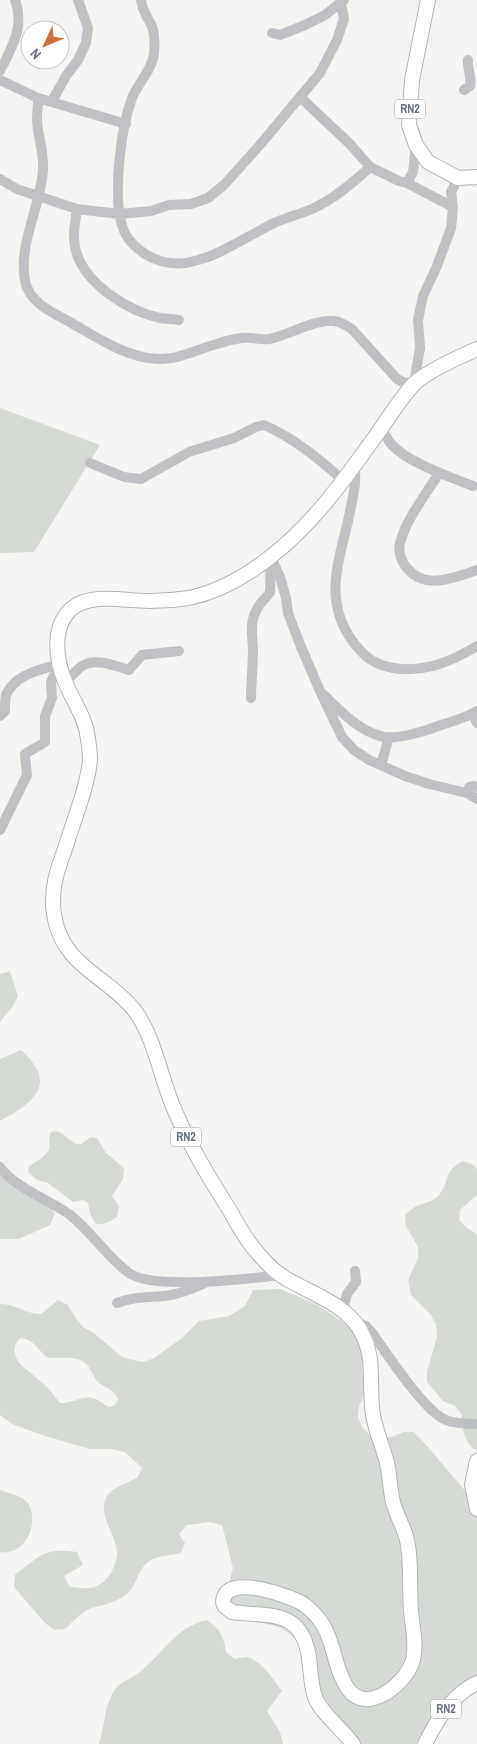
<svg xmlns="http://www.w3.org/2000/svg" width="477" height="1744" font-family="'Archivo Narrow',sans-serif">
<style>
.green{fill:#d5dbd4;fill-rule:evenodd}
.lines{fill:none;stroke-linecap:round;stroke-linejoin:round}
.highway-casing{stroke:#b2b4b7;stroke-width:16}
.minor{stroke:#bfc1c5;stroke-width:10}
.highway{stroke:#fff;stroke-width:14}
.labels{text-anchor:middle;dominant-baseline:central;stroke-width:5;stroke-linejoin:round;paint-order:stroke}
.shield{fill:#fff;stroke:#959ca5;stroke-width:1}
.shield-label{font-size:12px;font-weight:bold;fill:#68727f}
</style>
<rect width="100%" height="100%" fill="#f4f5f2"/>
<path class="green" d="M0 408 100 445 34 552 0 553Z
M10 971 18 996 13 1006 0 1022V974Z
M21 1050C47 1074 47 1091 17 1111 12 1115 5 1117 0 1121V1059Z
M56 1131 61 1133 76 1144H81L91 1137 97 1138 106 1153 124 1168 123 1179 112 1196 119 1206 117 1217C111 1221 104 1225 96 1224L90 1214 88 1203 83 1200 73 1202 48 1183 37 1180 28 1172 29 1166C35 1162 47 1156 49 1149 50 1143 48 1138 51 1132Z
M0 1161 20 1187 49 1205 55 1214 50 1225 19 1239H0Z
M463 1161 474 1165 477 1169V1195L460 1210 459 1220 467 1228 477 1234V1451C464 1443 462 1430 462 1415L455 1406 443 1401 427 1382V1371L437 1337 436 1324 430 1314 411 1295 408 1280 418 1258V1247L406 1226 405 1215C408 1212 411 1209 415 1207 422 1203 434 1202 439 1195 451 1180 442 1172 463 1161Z
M280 1289 316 1304 346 1324 367 1343 374 1376 359 1406 358 1417 362 1427 370 1435 381 1438 392 1437 403 1432H414L429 1448 477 1505V1689C456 1703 443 1722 433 1744H342L341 1732 318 1703 298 1641 289 1633 278 1627 246 1618 237 1611 230 1601V1579L233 1568 222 1525 210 1522 187 1525 179 1534 185 1543 181 1553C170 1556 157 1555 148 1562 136 1572 137 1588 124 1596 114 1603 103 1605 92 1608 81 1612 73 1622 65 1629L54 1630 45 1623 14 1587 15 1575C40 1556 44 1547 77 1552L83 1565 64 1576 69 1586C88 1591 102 1589 112 1571 114 1565 118 1558 117 1552 116 1534 96 1514 107 1496 113 1487 127 1483 137 1478L142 1468 125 1452 112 1449H90L45 1436 12 1424 0 1415V1304C15 1303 25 1314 41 1314L58 1300 68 1305 75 1317 83 1327 94 1333 122 1357 133 1360 144 1362 154 1358 182 1338 199 1321 229 1316 245 1306 253 1290ZM21 1338C34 1340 38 1349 46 1357 59 1360 78 1353 88 1366 93 1372 94 1381 102 1385 110 1390 115 1390 118 1400L115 1405 109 1407C104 1405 100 1400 95 1399 82 1394 75 1404 60 1403L47 1387 20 1364C13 1354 12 1345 21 1338Z
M0 1490C8 1493 20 1495 26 1501 41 1516 28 1557 0 1552Z
M207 1620C220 1629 224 1636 226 1652L235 1659C238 1658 244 1657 247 1657 262 1661 273 1679 282 1691L267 1711 280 1732 283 1744H99C104 1729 104 1713 110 1699 118 1679 127 1683 141 1671 163 1653 177 1626 207 1620Z"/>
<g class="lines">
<defs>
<path id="highway" d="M428 0 412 80 409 125 416 145 428 162 458 178 477 177
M477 1461 472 1485 477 1509
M353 1744C343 1730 320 1712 315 1697 310 1683 311 1666 308 1652 299 1608 266 1617 232 1612 226 1607 221 1606 224 1597 231 1575 293 1596 306 1606 316 1614 325 1626 329 1638 338 1661 342 1712 380 1696 394 1690 409 1674 413 1660 417 1644 412 1626 411 1610 409 1587 412 1563 407 1540 404 1527 396 1515 393 1502 390 1490 390 1476 387 1463 383 1447 376 1432 373 1415 368 1384 377 1357 359 1328 343 1303 310 1293 285 1278 274 1271 264 1261 256 1251 245 1239 237 1223 229 1209 207 1175 187 1141 172 1104 160 1074 154 1037 135 1011 108 976 61 966 54 914 50 889 58 868 66 846 74 819 88 786 90 759 90 752 89 746 88 739 86 718 74 703 66 684 56 661 51 628 71 609 91 592 125 601 149 601 162 601 176 600 189 598 218 592 246 576 269 558 314 524 347 476 380 430 389 417 405 392 416 382 429 371 461 356 477 349
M425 1744C436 1721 453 1694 477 1683"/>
</defs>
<use href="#highway" class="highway-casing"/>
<path class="minor" d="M141 0C142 9 146 16 151 24 155 33 155 44 154 54 152 70 138 83 132 98 121 128 110 206 126 235 130 243 138 249 145 254 169 268 187 265 213 255 233 246 251 235 270 225 284 218 298 215 312 209 334 199 353 183 370 167
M272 33 280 35 305 25 325 15 344 0
M0 71C12 47 25 26 15 0
M0 80 38 98 126 124
M464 90 470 86C472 77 467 69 468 60
M38 98C38 105 37 113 37 121 38 138 44 151 43 169 41 207 18 243 25 281 29 302 51 312 68 321 95 336 126 358 158 359 178 360 198 349 217 344 225 341 234 339 242 338 251 337 260 340 269 339 290 335 313 319 335 321 341 322 347 326 352 329L397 379 405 383H414L420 348 418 320 423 296 437 266 451 228 453 207 451 192 458 178
M301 98 350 144 370 167 399 181 407 183 453 207
M52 101 66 76 78 60 86 43 88 28 78 0
M0 179 17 189 77 209 119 214 151 211 169 205 191 204 208 198 224 185 259 146 320 73 337 40 344 19 341 3
M407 183 413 172 416 145
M77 209C75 223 72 237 76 251 85 284 128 311 160 318 166 319 173 319 179 320
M381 429C385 434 388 441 392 445 409 463 450 477 473 486
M90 463 124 477 141 479 189 452 234 438 256 427 264 425C294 438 319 459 343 480
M354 466C357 482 354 491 351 507 342 554 321 595 351 639 358 649 368 660 379 664 413 677 448 664 477 646
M439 473C427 493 406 519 400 543 398 551 400 557 404 564 422 592 453 578 477 570
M65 682C71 677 76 670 82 666 95 657 115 666 129 670L142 655 179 651
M324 695C340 711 360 732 384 737 400 739 426 731 441 725 453 721 466 718 477 711
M251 698C251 683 253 666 253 650 253 637 249 624 256 611 259 603 266 599 270 592L271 557 280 577 286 598 288 613 299 642 320 691 342 737 354 750 369 760 405 776 429 784 467 793 477 799
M473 714 477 723
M0 716 5 711C5 706 5 700 6 695 15 674 40 670 60 664
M381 765 389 737
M467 793 469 787 473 786 477 787
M0 830 27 775 25 754 45 742V716L52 698 51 682 60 664
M0 1167C14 1187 49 1200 69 1214 91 1231 106 1256 129 1273 153 1290 249 1279 279 1275
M117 1303C132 1297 148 1297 164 1296 178 1295 192 1289 205 1283
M343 1310 347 1294 356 1282 355 1271
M355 1322 366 1326 373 1334C387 1354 425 1412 446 1420 455 1424 467 1424 477 1424"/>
<use href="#highway" class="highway"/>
</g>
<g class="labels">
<g class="shield">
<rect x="395" y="99.5" width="30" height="19" rx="4"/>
<rect x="171" y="1127.5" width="30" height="19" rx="4"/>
<rect x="431" y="1699.5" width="30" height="19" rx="4"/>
</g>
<g class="shield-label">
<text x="410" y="109">RN2</text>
<text x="186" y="1137">RN2</text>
<text x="446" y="1709">RN2</text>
</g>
</g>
<g transform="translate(45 45) rotate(226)"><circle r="24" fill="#ffffff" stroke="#c3c7cc"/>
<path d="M0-4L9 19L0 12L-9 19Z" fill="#cb703c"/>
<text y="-8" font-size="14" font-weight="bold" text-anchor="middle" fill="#68727f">N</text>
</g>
</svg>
